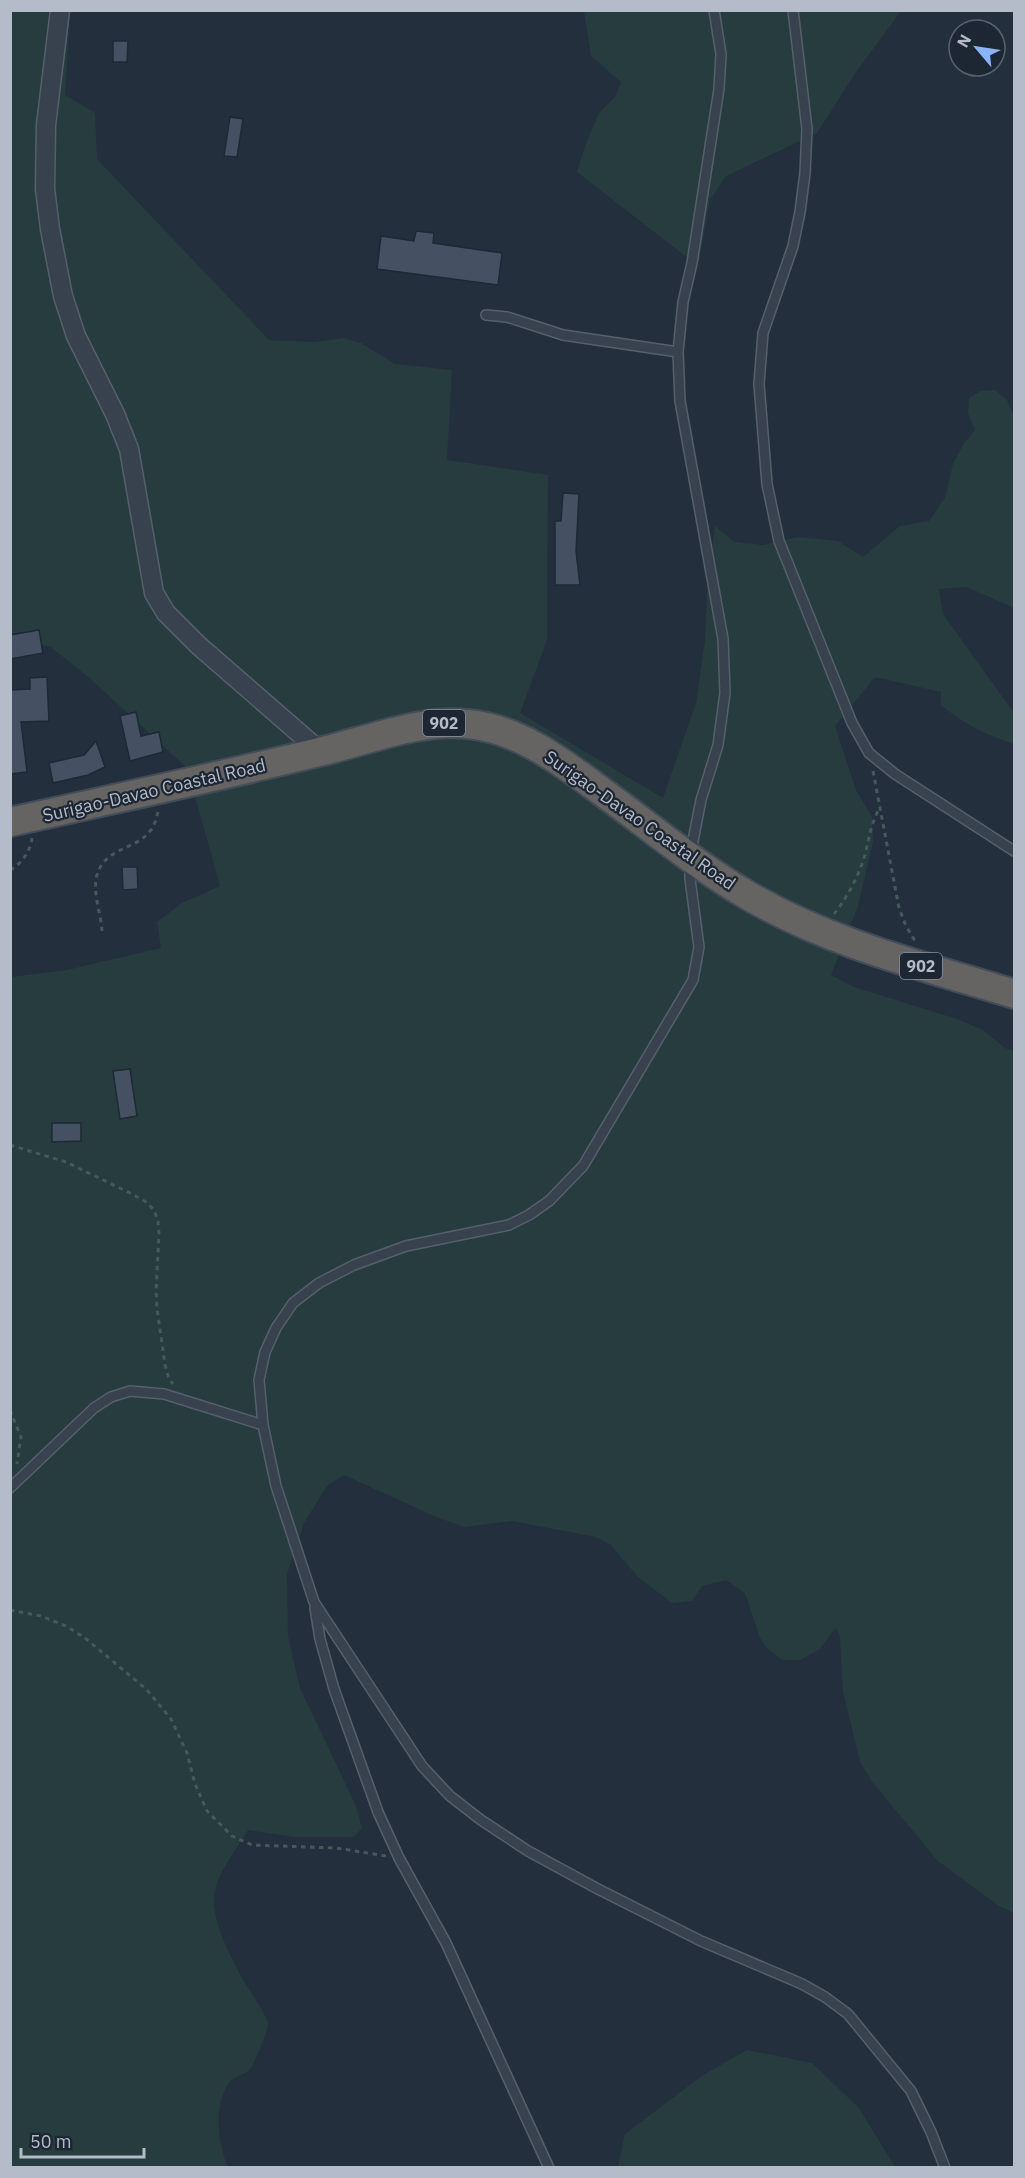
<svg xmlns="http://www.w3.org/2000/svg" width="1025" height="2178" font-family="'IBM Plex Sans',sans-serif">
<style>
.green{fill:#263c3f}
.building{fill:#455162;stroke:#1f2835;stroke-width:1.5}
.lines{fill:none;stroke-linecap:round;stroke-linejoin:round}
.service-casing{stroke:#565f6c;stroke-width:12}
.minor-casing{stroke:#565f6c;stroke-width:21}
.trunk-casing{stroke:#434c59;stroke-width:32}
.path{stroke:#44595c;stroke-width:3;stroke-dasharray:4.5 4.5;stroke-linecap:butt}
.service{stroke:#38414e;stroke-width:9}
.minor{stroke:#38414e;stroke-width:18}
.trunk{stroke:#656462;stroke-width:28}
.labels{text-anchor:middle;dominant-baseline:central;stroke-width:4.5;stroke-linejoin:round;paint-order:stroke}
.shield{fill:#1d2633;stroke:#878f9c;stroke-width:1.5}
.shield-label{font-size:16px;font-weight:bold;fill:#b4bcc9}
.street-label{font-size:18px;fill:#b4bcc9;stroke:#1d2633}
</style>
<rect width="100%" height="100%" fill="#242f3e"/>
<path class="green" d="M11 11H70L65 95 95 113 97 159 269 340 313 342 344 338 361 343 395 364 452 370 447 460 548 475 547 640 520 713 663 798 696 703 705 640 707 594 715 526 734 542 763 545 798 537 838 541 863 557 900 526 929 521 945 498 953 464 964 443 975 430 968 413 969 398 980 391 995 390 1007 400 1014 416V608L967 587 939 589 943 614 1014 713V744C987 735 963 724 941 705V692L875 677 835 726 856 790 872 817 873 841 858 906 831 975 854 987 960 1020 983 1030 1005 1048 1014 1051V1913L999 1906 938 1861 873 1783 860 1762 843 1691 840 1637 836 1627 820 1649 800 1660H782L767 1648 760 1638 745 1593 726 1580 702 1586 692 1601 672 1603 638 1577 610 1544 596 1537 512 1521 464 1527 434 1516 344 1475 327 1486 304 1523 287 1574 288 1636 300 1688 356 1806 362 1828 354 1837H294L248 1830C238 1847 219 1871 215 1890 208 1916 232 1960 245 1983 250 1991 267 2016 268 2023 269 2029 254 2064 250 2069 243 2077 232 2074 226 2088 214 2112 218 2144 228 2167H11V977L67 970 161 948 157 922 182 903 220 886 187 768 93 681 51 647 19 639 11 641Z
M584 11H901L856 72 817 133 726 176 710 200 698 266 577 172 585 146 599 113 616 96 621 82 591 56Z
M747 2050 812 2063 859 2108 895 2167H618L625 2134 703 2075Z"/>
<path class="building" d="M113 41H128L127 62H113Z
M230 117 243 119 237 157 224 156Z
M416 231 434 233 433 243 502 253 498 285 377 269 381 236 414 241Z
M563 493 579 494 576 551 580 585H555V521H561Z
M39 630 43 653 10 659V635Z
M47 677 49 721 21 722 27 772 10 774V690L30 689V678Z
M136 712 141 736 159 732 163 752 130 761 120 716Z
M96 741 105 767 88 775 53 783 49 763 84 755Z
M122 867H137L138 889 123 890Z
M130 1069 137 1116 120 1119 113 1071Z
M52 1123H81V1141L52 1142Z"/>
<g class="lines">
<defs>
<path id="service" d="M793 10 807 129 805 173 800 212 793 246 763 333 759 384 767 484 779 541 852 723 869 753 895 774 1014 851
M486 315 507 317 563 335 678 352
M691 851 701 800 718 745 725 693 723 639 680 401 678 352 683 302 692 263 719 89 721 54 714 10
M690 865V879L699 947 693 980 583 1166 549 1201 529 1215 509 1225 406 1246 354 1265 319 1283 293 1303 276 1328 265 1352 259 1380 263 1425 276 1486 314 1602 422 1766 450 1796 481 1820 528 1851 596 1888 701 1941 802 1984 825 1997 848 2014 911 2091 931 2132 945 2168
M10 1488 94 1408 111 1397 130 1391 164 1394 263 1425
M315 1608 320 1639 334 1689 378 1812 399 1858 446 1943 549 2168"/>
<path id="minor" d="M60 10 46 125 45 189 50 229 63 296 76 336 115 414 129 449 154 593 166 613 198 645 321 752"/>
<path id="trunk" d="M10 822C113 799 217 777 319 752 367 741 418 719 468 724 524 729 572 770 616 802 659 834 702 869 749 896 831 944 924 966 1014 994"/>
</defs>
<use href="#service" class="service-casing"/>
<use href="#minor" class="minor-casing"/>
<use href="#trunk" class="trunk-casing"/>
<path class="path" d="M873 771 899 908 906 926 915 941
M10 870C22 863 30 852 32 838
M834 914C847 898 859 875 865 855 869 838 871 824 879 809
M102 931C101 913 92 892 97 875 107 840 153 854 158 810
M10 1145 66 1162 134 1195 146 1202 154 1210 158 1221 159 1234 156 1291 157 1308 165 1365 169 1379 173 1384
M10 1410 21 1437 17 1464
M10 1610 41 1616 66 1626 85 1638 146 1689 171 1719 187 1753 195 1784 207 1811 232 1836 252 1845 336 1848 386 1856"/>
<use href="#service" class="service"/>
<use href="#minor" class="minor"/>
<use href="#trunk" class="trunk"/>
</g>
<g class="labels">
<g class="shield">
<rect x="423" y="710" width="42" height="26" rx="4.5"/>
<rect x="900" y="953" width="42" height="26" rx="4.5"/>
</g>
<g class="shield-label">
<text x="444" y="723">902</text>
<text x="921" y="966">902</text>
</g>
<g class="street-label">
<text transform="translate(154 790) rotate(-13)">Surigao-Davao Coastal Road</text>
<text transform="translate(640 820) rotate(35)">Surigao-Davao Coastal Road</text>
</g>
</g>
<rect width="1025" height="2178" fill="none" stroke="#b4bcc9" stroke-width="24"/>
<g transform="translate(977 48) rotate(299)"><circle r="28" fill="#1d2633" stroke="#59626f" stroke-width="1.5"/>
<path d="M0-4.5L10 22L0 15L-10 22Z" fill="#8ab4f8"/>
<text y="-9" font-size="16" font-weight="bold" text-anchor="middle" fill="#b4bcc9">N</text>
</g>
<path d="M21 2148v9h123v-9" fill="none" stroke="#b4bcc9" stroke-width="3"/>
<text x="30" y="2148" font-size="18" fill="#b4bcc9" stroke="#1d2633" stroke-width="4.5" paint-order="stroke">50 m</text>
</svg>
